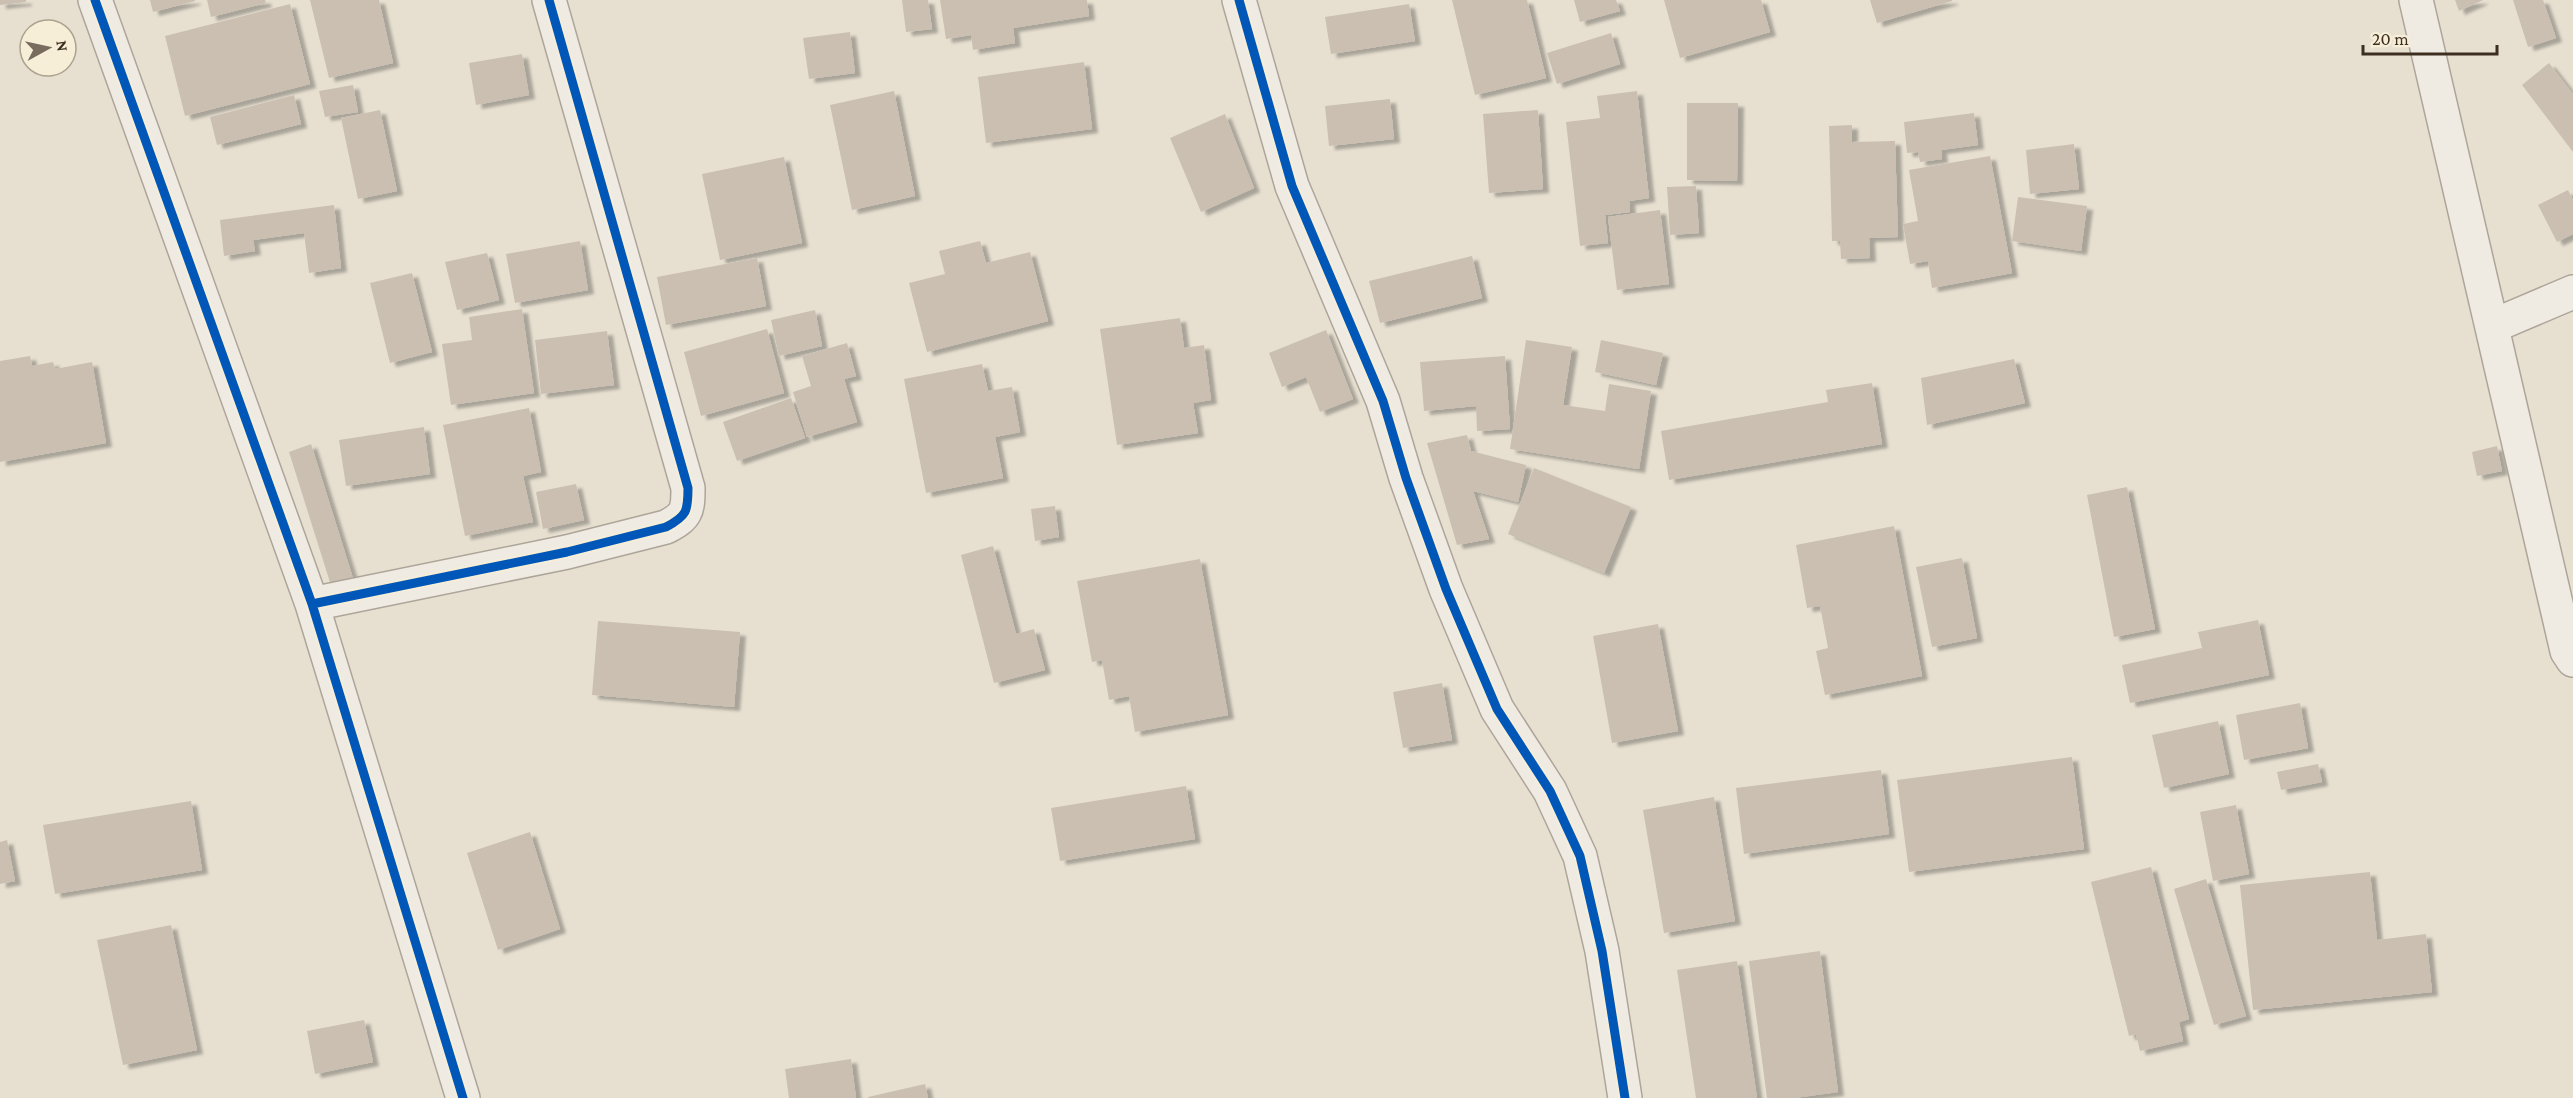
<svg xmlns="http://www.w3.org/2000/svg" width="2573" height="1098" font-family="'Crimson Pro',serif">
<style>
.building{fill:#cbbfb2;filter:url(#shadow)}
.lines{fill:none;stroke-linecap:round;stroke-linejoin:round}
.minor-casing{stroke:#ada599;stroke-width:36}
.minor{stroke:#efebe3;stroke-width:33}
.cycleway-casing{stroke:#f7eed8;stroke-width:13}
.cycleway{stroke:#0057b8;stroke-width:9}
</style>
<defs>
<filter id="shadow"><feDropShadow dx="6" dy="4" stdDeviation="1.5" flood-color="#0004"/></filter>
</defs>
<rect width="100%" height="100%" fill="#e7e0d1"/>
<path class="building" d="M0 0H26V2L0 5Z
M150 0H195V1L153 12Z
M207 0H265L266 3 211 17Z
M310 0H379L393 63 329 78Z
M902 0H928L932 29 906 32Z
M940 0H1087L1089 16 1013 28 1015 43 973 50 971 35 946 39Z
M1452 0H1527L1546 78 1475 95Z
M1574 0H1616L1620 11 1580 22Z
M1664 0H1761L1770 32 1680 58Z
M1870 0H1952V1L1877 23Z
M2455 0H2483L2459 11Z
M2513 0H2543L2556 38 2528 47Z
M290 4 310 84 185 116 165 36Z
M1409 4 1415 41 1331 54 1325 17Z
M850 32 855 73 809 79 803 38Z
M1611 33 1620 64 1557 84 1547 53Z
M522 54 529 95 476 105 469 63Z
M1084 62 1092 129 986 143 978 77Z
M2549 63 2573 94V152L2522 85Z
M353 85 358 112 325 117 319 91Z
M894 91 915 196 852 210 830 105Z
M1637 91 1649 198 1629 201 1630 212 1605 215 1608 243 1580 246 1566 122 1600 118 1597 96Z
M294 95 301 124 217 145 210 117Z
M1390 99 1394 139 1329 146 1325 106Z
M1687 103H1738L1737 181 1687 180Z
M380 110 397 191 358 199 341 118Z
M1538 110 1543 189 1489 193 1483 114Z
M1974 113 1978 145 1941 150 1942 159 1920 162 1918 152 1907 153 1904 122Z
M1225 114 1254 188 1201 212 1170 138Z
M1852 125V142L1895 141 1898 237 1869 238 1870 258 1841 259 1840 241H1832L1829 126Z
M2074 144 2079 189 2030 194 2026 150Z
M1990 156 2012 273 1932 288 1928 261 1910 264 1903 224 1918 221 1909 170Z
M784 157 802 243 720 260 702 174Z
M1696 186 1699 233 1670 235 1667 187Z
M2568 190 2573 200V234L2557 242 2538 205Z
M2018 197 2087 206 2081 251 2012 241Z
M334 205 341 268 309 273 304 233 253 240 255 251 224 256 220 220Z
M1660 210 1669 284 1617 290 1608 217Z
M580 241 588 290 515 303 506 254Z
M980 241 986 263 1030 252 1048 321 927 352 909 283 945 274 939 251Z
M487 253 499 300 457 310 445 262Z
M1472 256 1482 298 1380 323 1369 281Z
M757 258 766 306 666 325 657 277Z
M412 273 432 352 390 363 370 283Z
M522 309 534 393 451 405 442 344 472 340 469 317Z
M815 310 822 346 779 356 771 320Z
M1180 318 1184 348 1204 345 1211 400 1193 403 1198 433 1117 445 1100 329Z
M767 329 784 393 701 416 684 352Z
M1326 330 1353 399 1320 412 1306 377 1282 387 1269 353Z
M607 331 614 385 541 394 535 340Z
M1526 340 1572 347 1563 405 1605 411 1609 384 1651 391 1639 469 1510 449Z
M1601 340 1663 353 1656 385 1595 372Z
M847 343 856 376 844 379 857 422 807 437 793 392 811 386 802 356Z
M30 356 32 366 53 362 55 369 92 362 106 443 0 462V361Z
M1505 356 1510 429 1477 431 1476 406 1424 411 1420 362Z
M2014 359 2025 403 1927 425 1921 378Z
M982 364 988 391 1012 387 1020 432 995 437 1003 478 926 493 904 379Z
M1872 383 1882 444 1669 480 1661 431 1828 402 1826 390Z
M791 398 805 438 737 461 723 422Z
M529 408 541 472 523 476 533 522 465 536 443 425Z
M424 427 430 474 346 486 339 440Z
M1467 435 1471 451 1526 465 1518 502 1473 491 1489 539 1457 545 1427 443Z
M311 444 356 588 334 595 289 452Z
M2497 446 2502 471 2477 476 2472 452Z
M1534 468 1631 507 1604 573 1508 534Z
M576 484 584 520 543 529 536 492Z
M2127 487 2155 629 2114 637 2087 495Z
M1055 506 1059 537 1035 541 1031 509Z
M1894 526 1922 676 1825 695 1816 651 1828 648 1820 606 1807 608 1796 545Z
M993 546 1016 634 1034 629 1045 670 994 683 961 555Z
M1962 558 1977 638 1932 647 1916 567Z
M1200 559 1228 715 1135 732 1129 696 1109 700 1102 660 1092 662 1077 581Z
M2258 620 2269 675 2130 703 2122 665 2202 648 2198 632Z
M598 621 740 632 734 707 592 695Z
M1658 624 1678 731 1612 743 1593 636Z
M1442 683 1452 740 1403 748 1393 692Z
M2300 703 2308 748 2244 760 2236 715Z
M2218 721 2229 774 2164 788 2152 735Z
M2072 757 2084 849 1909 872 1897 780Z
M2318 764 2322 782 2281 790 2277 772Z
M1881 770 1889 834 1744 854 1736 788Z
M1186 786 1195 839 1060 861 1051 808Z
M1714 797 1735 921 1664 933 1643 810Z
M191 801 202 870 55 894 43 825Z
M2236 805 2249 874 2213 881 2200 812Z
M530 832 560 929 498 950 467 853Z
M7 840 15 881 0 884V842Z
M2151 867 2189 1019 2179 1022 2183 1041 2140 1051 2136 1034 2129 1036 2091 882Z
M2370 872 2377 940 2426 934 2432 992 2253 1010 2240 885Z
M2206 879 2246 1016 2214 1025 2174 889Z
M171 925 197 1050 123 1065 97 940Z
M1820 951 1838 1092 1794 1098H1767L1749 961Z
M1737 961 1757 1098H1696L1677 970Z
M364 1020 373 1062 315 1074 307 1031Z
M851 1059 856 1098H789L785 1069Z
M925 1084 928 1098H868V1097Z"/>
<g class="lines">
<defs>
<path id="minor" d="M95 0 312 604 463 1098
M1239 0 1292 186 1383 401 1406 478 1446 589 1497 709 1550 791 1580 856 1602 951 1625 1098
M2416 0 2567 651 2573 660
M2493 326 2573 292
M312 604 567 552 666 527C687 516 688 511 688 488L549 0"/>
</defs>
<use href="#minor" class="minor-casing"/>
<use href="#minor" class="minor"/>
<defs>
<path id="cycleway" d="M95 0 312 604 463 1098
M1239 0 1292 186 1383 401 1406 478 1446 589 1497 709 1550 791 1580 856 1602 951 1625 1098
M312 604 567 552 666 527C687 516 688 511 688 488L549 0"/>
</defs>
<use href="#cycleway" class="cycleway-casing"/>
<use href="#cycleway" class="cycleway"/>
</g>
<g transform="translate(48 48) rotate(82)"><circle r="28" fill="#f7eed8" stroke="#ada18e" stroke-width="1.5"/>
<path d="M0-4.5L10 22L0 15L-10 22Z" fill="#786c5e"/>
<text y="-9" font-size="16" font-weight="bold" text-anchor="middle" fill="#3d2e20">N</text>
</g>
<path d="M2363 45v9h134v-9" fill="none" stroke="#3d2e20" stroke-width="3"/>
<text x="2372" y="45" font-size="18" fill="#3d2e20" stroke="#f7eed8" stroke-width="4.5" paint-order="stroke">20 m</text>
</svg>
